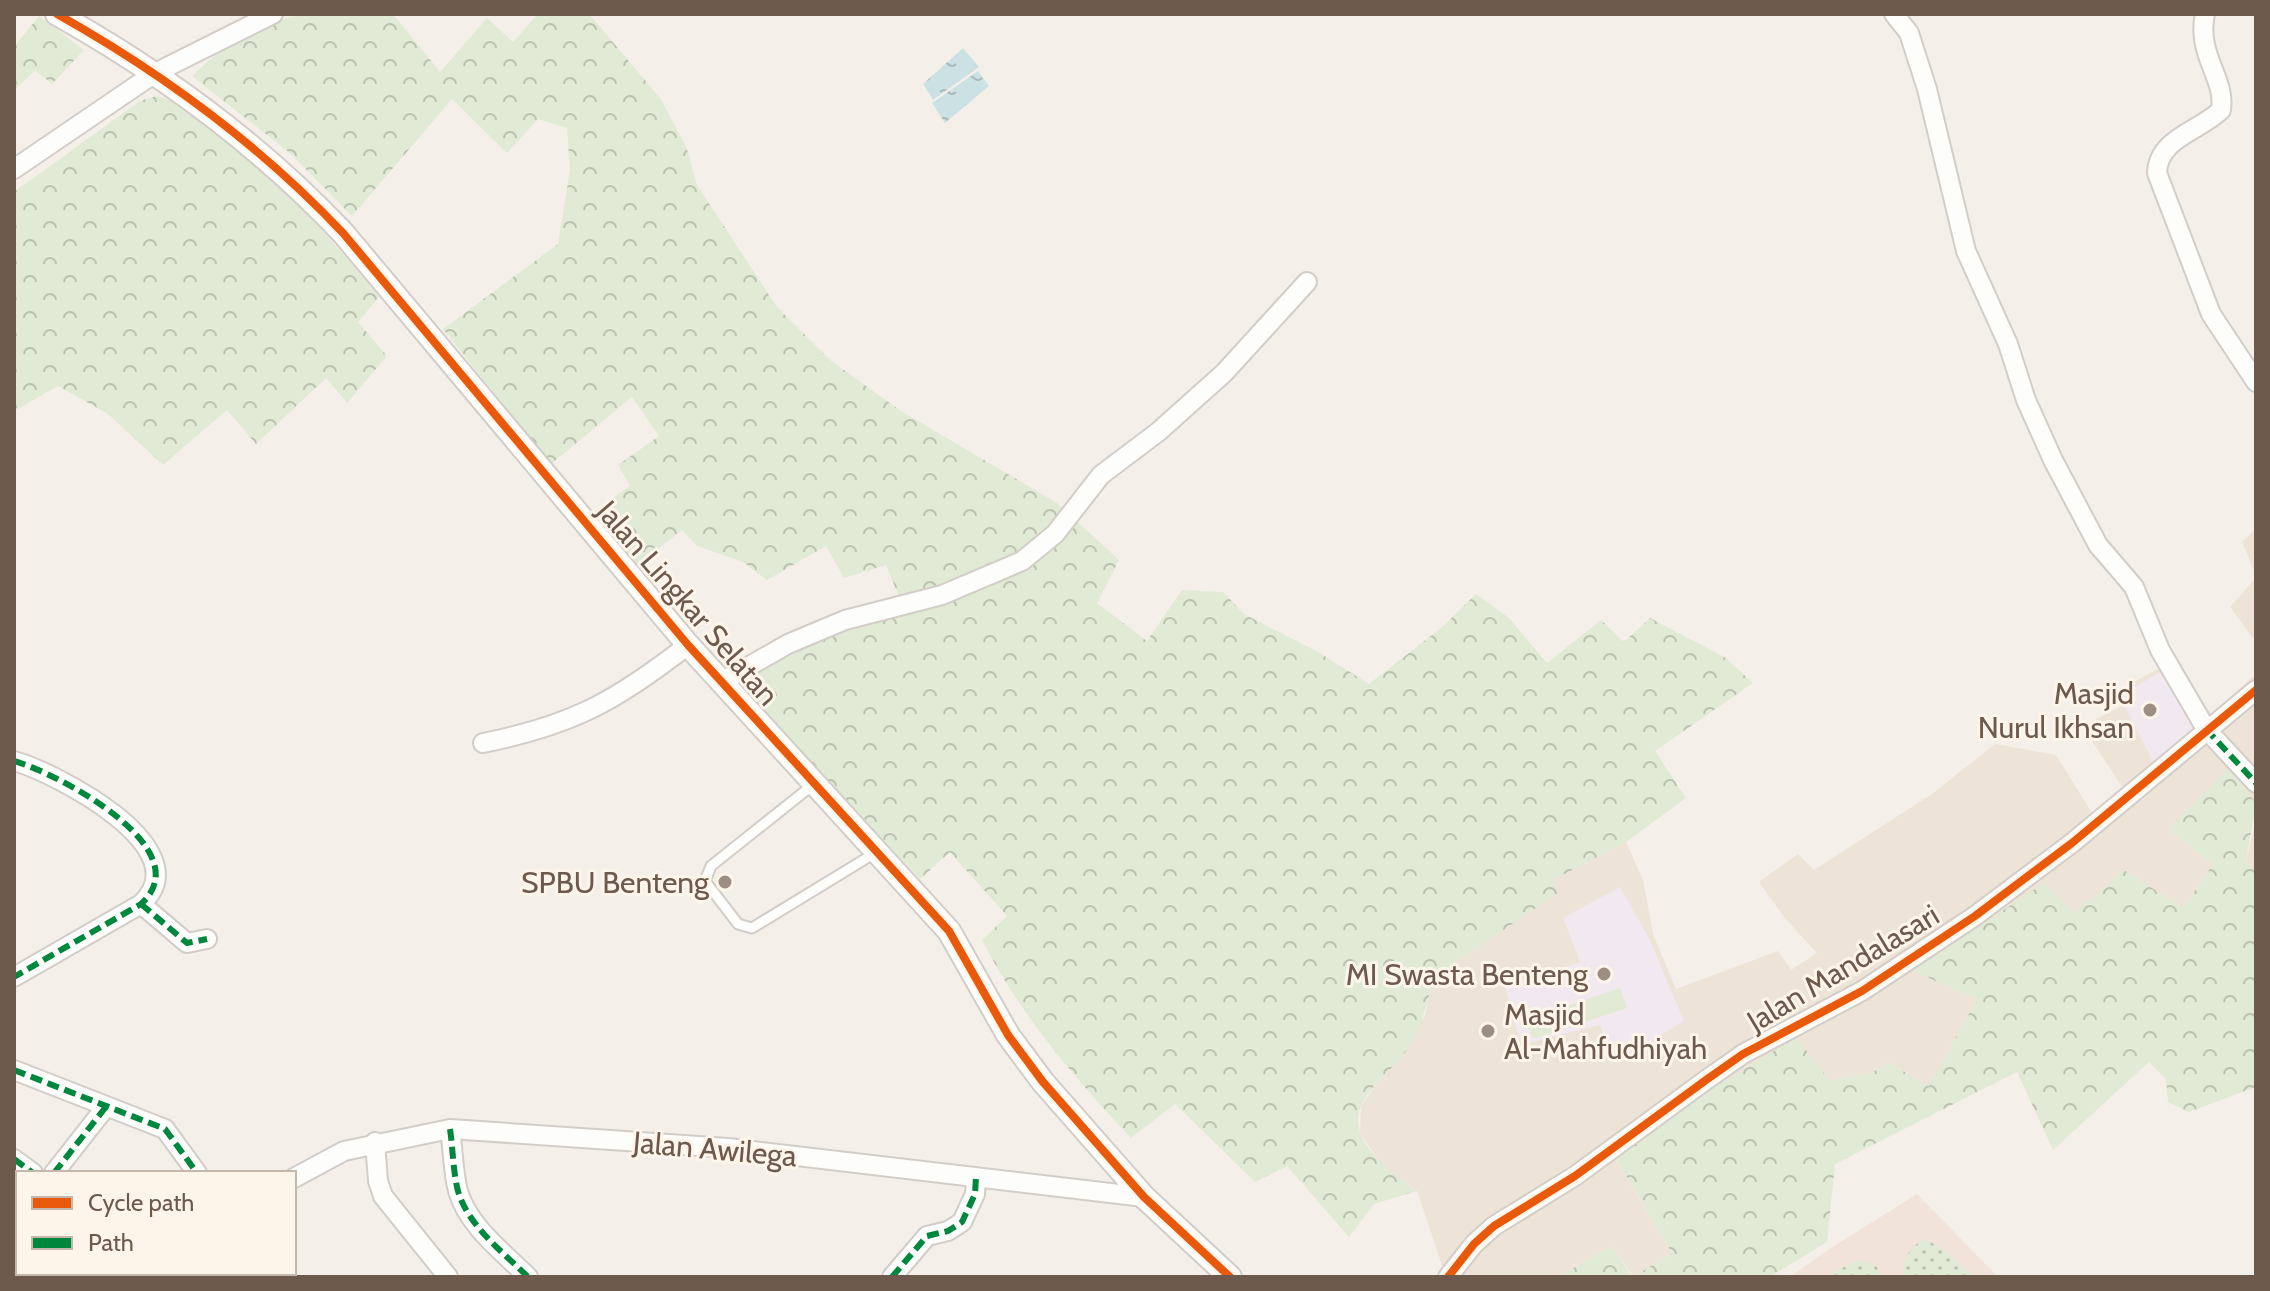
<svg xmlns="http://www.w3.org/2000/svg" width="2270" height="1291" font-family="Cabin,sans-serif">
<style>
.residential{fill:#ede3d7}
.commercial{fill:#f1e3da}
.education{fill:#f1e8f0}
.grass{fill:url(#grass-dots)}
.forest{fill:url(#forest-crowns)}
.park{fill:#e1ead5}
.water{fill:url(#water-ripples)}
.lines{fill:none;stroke-linecap:round;stroke-linejoin:round}
.service-casing{stroke:#d3cdc7;stroke-width:13}
.minor-casing{stroke:#d3cdc7;stroke-width:22}
.tertiary-casing{stroke:#d3cdc7;stroke-width:26}
.service{stroke:#fdfdfc;stroke-width:9}
.minor{stroke:#fdfdfc;stroke-width:18}
.tertiary{stroke:#fdfdfc;stroke-width:22}
.quiet{stroke:#00873e;stroke-width:6;stroke-dasharray:12 6;stroke-linecap:butt}
.cycleway-casing{stroke:#fdf5e9;stroke-width:13}
.cycleway{stroke:#e8590c;stroke-width:8}
.poi-dot{fill:#9d8e84;stroke:#fdf5e9;stroke-width:3}
.labels{text-anchor:middle;dominant-baseline:central;stroke-width:6;stroke-linejoin:round;paint-order:stroke}
.street-label{font-size:30px;fill:#6e594d;stroke:#fdf5e9}
.poi-label{font-size:30px;fill:#6e594d;stroke:#fdf5e9;text-anchor:end}
</style>
<defs>
<pattern id="grass-dots" width="8" height="8" patternUnits="userSpaceOnUse" patternTransform="scale(2)"><rect width="8" height="8" fill="#e1ead5"/><path d="M2 2h.1M6 6h.1" fill="none" stroke="#bbc1af" stroke-width="1.8" stroke-linecap="round"/></pattern>
<pattern id="forest-crowns" width="20" height="18" patternUnits="userSpaceOnUse" patternTransform="scale(2)"><rect width="20" height="18" fill="#e1ead5"/><path d="M2 6a3 3 0 1 1 6 0M12 15a3 3 0 1 1 6 0" fill="none" stroke="#bbc1af"/></pattern>
<pattern id="water-ripples" width="26" height="14" patternUnits="userSpaceOnUse" patternTransform="scale(2)"><rect width="26" height="14" fill="#cce1e3"/><path d="M2 4q2-2 4 0t4 0M15 11q2-2 4 0t4 0" fill="none" stroke="#aab9ba"/></pattern>
</defs>
<rect width="100%" height="100%" fill="#f4f0e9"/>
<path class="residential" d="M2256 528V575L2242 542Z
M2256 578V642L2230 607Z
M2176 659 2211 714 2256 674V803L2229 769 2168 829 2213 864 2183 908 2124 870 2074 914 1914 971 1977 999 1929 1086 1888 1062 1870 1074 1829 1080 1612 1153 1672 1253 1633 1277 1612 1246 1558 1277H1446L1417 1191 1382 1165 1360 1133 1361 1106 1425 1015 1434 977 1557 893 1552 880 1626 842 1643 880 1653 934 1676 989 1778 951 1791 970 1817 953 1784 917 1759 882 1798 854 1814 870 1932 794 1995 744 2056 755 2092 813 2123 788 2082 726 2120 707 2114 693Z
M2256 819V873L2246 861Z"/>
<path class="commercial" d="M1917 1194 1998 1277H1790L1828 1250Z"/>
<path class="education" d="M2166 669 2195 722 2191 733 2154 763 2119 696Z
M1620 887 1649 938 1684 1021 1616 1063 1600 1025 1521 1045 1505 987 1580 962 1563 918Z"/>
<path class="grass" d="M1924 1239 1940 1247 1975 1277H1906C1900 1261 1910 1247 1924 1239Z
M1856 1261C1871 1261 1876 1262 1882 1277H1825Z"/>
<path class="forest" d="M309 14H393L440 72 487 18 513 42 538 14H589L661 99 687 149 697 185 777 307 830 360 901 411 1057 503 1119 560 1097 603 1147 641 1182 590 1223 592 1244 614 1318 652 1369 684 1441 628 1476 594 1509 618 1547 663 1601 620 1624 642 1650 618 1726 658 1753 683 1655 751 1686 798 1626 842 1553 880 1558 893 1434 977C1428 1002 1422 1024 1409 1046 1397 1067 1373 1082 1362 1104 1344 1140 1393 1173 1417 1191L1374 1204 1349 1237 1287 1166 1255 1182 1175 1104 1131 1138C1074 1077 1020 1015 982 940L1007 916 950 852 920 879 737 681 854 625 905 611 886 565 844 578 826 546 767 580 743 562 697 546 682 530 636 566 593 512 630 486 618 465 659 436 632 397 551 464 443 329 558 244 570 170 567 128 538 119 507 153 452 99 352 216 291 154 192 76C226 43 262 20 309 14Z
M39 16 84 50 52 84 35 70 14 91V47Z
M156 96C222 112 335 242 379 297L358 322 387 356 347 403 326 378 256 444 227 410 163 465 108 414 58 386 14 411V192L140 101Z
M2229 768 2256 803 2246 861 2256 873V1087L2189 1112 2168 1102 2166 1079 2149 1062 2053 1150 2017 1072 1835 1164 1827 1242 1770 1277H1633L1672 1253 1612 1152 1796 1037 1829 1080 1870 1074 1888 1062 1929 1086 1977 999 1913 971 2044 883 2074 913 2124 870 2183 908 2213 864 2168 829Z
M1612 1246 1632 1277H1558Z"/>
<path class="park" d="M1620 988 1627 1008 1533 1039 1526 1020Z"/>
<path class="water" d="M963 48 979 67 933 100 923 84Z
M978 71 989 86 945 123 932 103Z"/>
<g class="lines">
<defs>
<path id="service" d="M814 784 711 866 705 881 738 924 752 928 875 853"/>
<path id="minor" d="M1894 14 1909 33 1927 89 1966 251 2008 344 2026 400 2053 460 2098 545 2134 587 2160 650 2206 729 2256 783
M2205 14C2196 55 2226 78 2221 110 2200 131 2158 138 2157 173L2211 314 2256 382
M14 169 155 73 273 14
M723 681 788 644 845 620 942 595 1022 561 1055 534 1101 475 1158 432 1224 373 1307 282
M483 743C573 725 616 701 688 645
M14 761C57 773 202 849 141 904L14 977
M141 904 187 943 207 939
M14 1070 165 1129 197 1173
M450 1129C453 1149 453 1172 458 1191 468 1226 503 1252 528 1277
M375 1142 378 1181 383 1196 448 1277
M14 1159 33 1173
M54 1173 105 1108
M294 1178 344 1151 450 1129 728 1148 1144 1197
M155 1277 159 1273
M892 1277 927 1236 948 1231 962 1222 975 1194 976 1177
M1448 1277 1474 1244 1494 1226 1575 1176 1706 1080 1743 1054 1862 991 1975 916 2072 843 2256 690"/>
<path id="tertiary" d="M57 14C164 74 259 144 343 233L688 645 949 931 1008 1035 1043 1082 1144 1197 1230 1277"/>
</defs>
<use href="#service" class="service-casing"/>
<use href="#minor" class="minor-casing"/>
<use href="#tertiary" class="tertiary-casing"/>
<use href="#service" class="service"/>
<use href="#minor" class="minor"/>
<use href="#tertiary" class="tertiary"/>
<path class="quiet" d="M2206 729 2256 783
M14 761C57 773 202 849 141 904L14 977
M141 904 187 943 207 939
M14 1070 165 1129 197 1173
M450 1129C453 1149 453 1172 458 1191 468 1226 503 1252 528 1277
M14 1159 33 1173
M54 1173 105 1108
M892 1277 927 1236 948 1231 962 1222 975 1194 976 1177"/>
<defs>
<path id="cycleway" d="M57 14C164 74 259 144 343 233L688 645 949 931 1008 1035 1043 1082 1144 1197 1230 1277
M1448 1277 1474 1244 1494 1226 1575 1176 1706 1080 1743 1054 1862 991 1975 916 2072 843 2256 690"/>
</defs>
<use href="#cycleway" class="cycleway-casing"/>
<use href="#cycleway" class="cycleway"/>
</g>
<g class="poi-dot">
<circle cx="2150" cy="710" r="8"/>
<circle cx="725" cy="882" r="8"/>
<circle cx="1604" cy="974" r="8"/>
<circle cx="1488" cy="1031" r="8"/>
</g>
<g class="labels">
<g class="street-label">
<text transform="translate(688 603) rotate(49)">Jalan Lingkar Selatan</text>
<text transform="translate(1843 968) rotate(-31)">Jalan Mandalasari</text>
<text transform="translate(715 1149) rotate(5)">Jalan Awilega</text>
</g>
<g class="poi-label">
<text x="2134" y="693">Masjid<tspan x="2134" dy="34">Nurul Ikhsan</tspan></text>
<text x="709" y="882">SPBU Benteng</text>
<text x="1588" y="974">MI Swasta Benteng</text>
<text x="1504" y="1014" text-anchor="start">Masjid<tspan x="1504" dy="34">Al-Mahfudhiyah</tspan></text>
</g>
</g>
<rect width="2270" height="1291" fill="none" stroke="#6e594d" stroke-width="32"/>
<rect x="16" y="1171" width="280" height="104" fill="#fdf5e9" stroke="#c4b7ab" stroke-width="2"/>
<rect x="32" y="1197" width="40" height="12" fill="#e8590c" stroke="#c4b7ab" stroke-width="2"/>
<text x="88" y="1211" font-size="24" fill="#6e594d">Cycle path</text>
<rect x="32" y="1237" width="40" height="12" fill="#00873e" stroke="#c4b7ab" stroke-width="2"/>
<text x="88" y="1251" font-size="24" fill="#6e594d">Path</text>
</svg>
